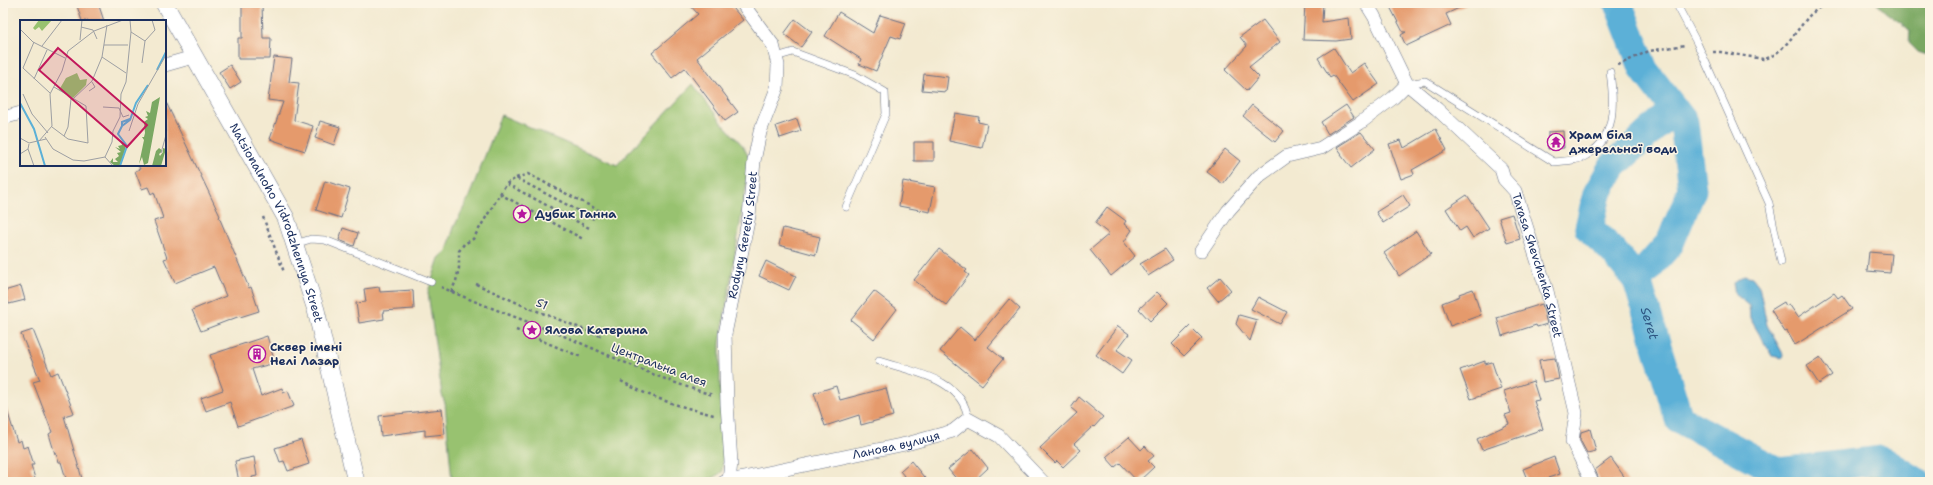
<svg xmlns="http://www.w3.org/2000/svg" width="1933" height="485" font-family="'Shantell Sans',sans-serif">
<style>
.green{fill:#98c26f;stroke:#5a7866}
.forest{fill:#7aa862;stroke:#4a6c60}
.water{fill:#5bb0d7;stroke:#3b709a}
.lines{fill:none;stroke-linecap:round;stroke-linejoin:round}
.river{stroke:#5bb0d7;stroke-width:29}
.building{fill:#e59a6c}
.service-casing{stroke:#677086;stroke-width:8}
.minor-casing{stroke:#677086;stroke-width:14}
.tertiary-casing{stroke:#677086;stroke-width:18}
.path{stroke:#677086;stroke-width:2.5;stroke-dasharray:3 3;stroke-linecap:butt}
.service{stroke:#fff;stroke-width:7}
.minor{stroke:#fff;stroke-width:13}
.tertiary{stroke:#fff;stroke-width:17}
.labels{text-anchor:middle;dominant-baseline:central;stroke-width:3;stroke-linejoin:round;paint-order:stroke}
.poi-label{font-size:12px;font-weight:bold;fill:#1b2f5e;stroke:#fcf5e5;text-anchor:start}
.street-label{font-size:12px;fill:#1b2f5e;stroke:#fcf5e5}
.water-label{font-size:13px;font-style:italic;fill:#2e5682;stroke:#fcf5e5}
.inset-river{fill:none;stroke:#5bb0d7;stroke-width:2}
.inset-road{fill:none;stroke:#9d9fa3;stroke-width:1}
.view{fill:#c2185b;fill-opacity:0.15;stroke:#c2185b;stroke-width:2}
.inset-edge{fill:none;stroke:#1b2f5e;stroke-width:2}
</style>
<rect width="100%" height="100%" fill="#fcf5e5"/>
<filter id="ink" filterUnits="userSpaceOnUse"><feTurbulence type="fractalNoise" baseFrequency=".025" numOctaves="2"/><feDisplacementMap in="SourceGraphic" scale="8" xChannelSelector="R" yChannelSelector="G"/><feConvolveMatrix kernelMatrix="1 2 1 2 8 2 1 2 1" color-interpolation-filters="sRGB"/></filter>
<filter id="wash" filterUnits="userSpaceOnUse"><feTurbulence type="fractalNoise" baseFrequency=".012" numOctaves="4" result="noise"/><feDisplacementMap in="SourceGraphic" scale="16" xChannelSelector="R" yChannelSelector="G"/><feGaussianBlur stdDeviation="0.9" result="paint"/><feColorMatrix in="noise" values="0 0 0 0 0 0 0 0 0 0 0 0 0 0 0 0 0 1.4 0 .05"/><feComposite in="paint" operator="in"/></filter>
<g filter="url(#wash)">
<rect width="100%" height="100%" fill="#f3ead1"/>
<path class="green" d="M693 84 723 124 743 146 749 158 746 188 720 344V397L724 451 722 472 713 478 691 482H452L445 403 442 395 428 292 439 258 447 251 454 227 468 199 501 115 617 165Z"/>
<path class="forest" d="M1877 3H1930V56L1918 52 1909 43 1910 31C1900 20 1886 16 1877 3Z
M1885 474 1898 476 1904 482H1861L1872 475Z"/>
<path class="water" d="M1744 275 1752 277 1759 286 1767 325 1783 354 1782 358 1772 356 1750 318 1749 305 1735 294 1733 283Z"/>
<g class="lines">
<g class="river">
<path id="s1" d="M1618 3 1644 70 1684 122 1692 190 1670 243 1637 280 1679 419 1779 472 1882 460 1917 482"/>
<path d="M1637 280 1612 250 1589 228 1597 194 1613 166 1674 109"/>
</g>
</g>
<g id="blocks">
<path class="building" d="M76 3H98L104 21H82Z
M242 3H262L263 38H271L270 59H238V38H242Z
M688 3H729L743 20 697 58 738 112 725 121 685 68 672 78 652 53 698 14Z
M1305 3H1323L1322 22 1349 18 1351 39 1336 41 1303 40Z
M1388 3H1470L1446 14 1451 25 1406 46 1401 35 1406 32H1403Z
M839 12 873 33 880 15 906 23 900 39 891 36 876 71 859 64 861 59 825 36Z
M795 19 812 32 801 47 784 34Z
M1263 20 1280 42 1249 67 1259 77 1247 91 1225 70 1247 46 1240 37Z
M1334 48 1350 73 1364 63 1379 84 1353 102 1333 75 1330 77 1318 58Z
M274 57 292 59 289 82 299 83 294 120 313 126 305 151 270 139 283 102 268 100Z
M230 65 241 82 230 89 219 72Z
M924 74 948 77 946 92 922 90Z
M165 100 220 216 219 217 249 288 251 287 259 311 240 317V316L201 331 192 310 226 296 214 267 175 283 164 259 167 258 154 221 163 218 154 192 151 194 148 187 142 189 135 171 140 169 138 165H165Z
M1252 105 1284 131 1275 142 1243 116Z
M1346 105 1354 117 1328 134 1321 122Z
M955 113 979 117 978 122 987 124 982 148 949 141Z
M797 119 801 131 780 138 776 126Z
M320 121 340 127 334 145 315 138Z
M1436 129 1447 150 1412 170 1414 174 1401 179 1389 144 1401 140 1404 148Z
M1563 131 1564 148 1548 149V132Z
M1361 132 1375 149 1351 168 1341 155 1342 154 1337 147Z
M914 142H934V161H914Z
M1225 149 1240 161 1223 184 1207 172Z
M325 181 350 189 341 218 316 210Z
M903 181 935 187 930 212 899 206Z
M1403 195 1410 206 1383 223 1376 212Z
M1467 195 1489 228 1473 238 1466 227 1460 231 1446 209Z
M1107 207 1126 221 1124 224 1132 230 1124 242 1135 256 1111 276 1090 250 1109 234 1095 223Z
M1512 214 1520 239 1507 243 1499 218Z
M343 228 358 233 354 246 339 240Z
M783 228 820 237 816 255 779 245Z
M1416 231 1431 254 1399 276 1384 253Z
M939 249 967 270 965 272 969 275 946 305 914 280Z
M1165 249 1173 260 1148 276 1140 264Z
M1869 252 1892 254 1890 273 1867 271Z
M766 261 796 276 789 290 759 276Z
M1220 277 1231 290 1218 301 1207 288Z
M21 286 25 300 9 304 4 291Z
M379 287 380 292 413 290 414 309 383 311 384 319 359 323 356 303 366 302 364 289Z
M1473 289 1481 315 1450 326 1442 303 1460 296 1459 294Z
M874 291 897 309 874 339 851 320Z
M1157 292 1168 303 1150 321 1139 309Z
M1834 293 1838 298 1842 295 1852 309 1795 345 1787 331 1785 332 1771 310 1784 302 1786 306 1789 304 1798 317Z
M1258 297 1287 312 1280 324 1251 309Z
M1009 299 1020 309 988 347 1003 359 982 385 940 351 960 327 975 340Z
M1542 304 1547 324 1537 327 1536 325 1502 336 1497 318Z
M1239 315 1257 320 1250 341 1236 324Z
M1118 326 1129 334 1117 350 1132 360 1122 374 1096 355Z
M1190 326 1202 338 1184 356 1172 344Z
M33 330 51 375 58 372 74 413 64 416 83 482H67L61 462H59L56 454H55L49 434 52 432 33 382 40 380 21 334Z
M267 336 275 363 252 369 261 396 282 388 283 393 288 391 294 406 238 426 230 402 206 411 201 398 223 390 210 355Z
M1555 358 1559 379 1543 382 1539 360Z
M1820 358 1832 375 1819 384 1807 366Z
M1485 361V364L1492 362 1501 389 1471 399 1460 370Z
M1533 381 1539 400 1534 401 1543 429 1482 450 1477 439 1509 424 1505 415 1511 413 1504 391Z
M836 386 840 400 886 388 893 416 861 425 859 415 825 426 814 393Z
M1079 397 1103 417 1094 427 1093 426 1074 444 1081 450 1063 467 1057 461 1055 463 1040 448 1077 413 1071 408Z
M3 407H6L17 442 21 440 23 448 28 446 34 465H31L36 482H8L3 467Z
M442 409 445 434 425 436V430L381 436 379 416Z
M1590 429 1596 451 1587 453 1580 440 1581 432Z
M1129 437 1141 450 1145 446 1154 456 1148 461 1154 467 1138 482 1120 463 1115 467 1106 457Z
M301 440 309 464 288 471 284 461 280 462 275 448Z
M973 449 988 468 973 482H959L948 469Z
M254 457 257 476 252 477 253 482H239L235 461Z
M1554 457 1560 474 1548 478 1549 482H1528L1523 469Z
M1611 458 1628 482H1600L1595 470Z
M911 461 928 482H909L900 471Z"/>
</g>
</g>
<g filter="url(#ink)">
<use href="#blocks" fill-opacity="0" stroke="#677086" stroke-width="1"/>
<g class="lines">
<defs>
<path id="service" d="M1676 3 1697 43 1769 203 1781 262
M776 57 793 52 855 75 885 92 886 114 846 207
M1407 84 1425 81 1554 162C1564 161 1578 161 1587 155 1617 138 1614 101 1610 72
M295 244 311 239 325 240 431 282
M879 361C912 372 963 378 968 419"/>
<g id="minor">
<path id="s2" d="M1366 3 1374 16 1407 84 1437 109 1501 169 1504 179 1515 191 1547 291 1576 413 1572 441 1592 482"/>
<path d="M165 65 193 57"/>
<path d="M3 118 21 113"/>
<path d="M1201 251 1228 211 1259 176 1287 156 1321 148 1360 123 1393 98 1407 84"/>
<path id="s3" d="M729 481 731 462 727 404 725 334 749 216 754 161 760 132 777 88 778 65 773 45 742 3"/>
<path id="s4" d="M724 482 910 443 953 431 968 419 999 436 1043 482"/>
</g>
<g id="tertiary">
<path id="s5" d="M164 3 286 218 316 310 356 482"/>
</g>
</defs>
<use href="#service" class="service-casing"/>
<use href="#minor" class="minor-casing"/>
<use href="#tertiary" class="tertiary-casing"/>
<path class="path" d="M1713 52H1721L1763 59C1781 57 1798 28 1810 15 1815 11 1820 7 1825 3
M1618 65 1649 51 1685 45
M516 178 528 174 602 212
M507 184 591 229
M500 194 583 239
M263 217 284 272
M476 284 522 305 603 337
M441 287C483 306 528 321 571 339 618 359 663 381 713 395
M451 292 456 281 459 268V251L464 244 473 239 506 184 516 178 596 220
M516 330 581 357
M621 381C650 398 682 407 714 415"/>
<use href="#service" class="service"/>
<use href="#minor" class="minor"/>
<use href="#tertiary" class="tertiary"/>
</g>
</g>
<defs>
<symbol id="temple-ring" viewBox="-11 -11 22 22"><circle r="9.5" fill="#fcf5e5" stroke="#b5179e" stroke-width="1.5"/><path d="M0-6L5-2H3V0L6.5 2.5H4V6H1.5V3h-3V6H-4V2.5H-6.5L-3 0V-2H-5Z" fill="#b5179e"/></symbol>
<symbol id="sight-ring" viewBox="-11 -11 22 22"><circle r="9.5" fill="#fcf5e5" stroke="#b5179e" stroke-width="1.5"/><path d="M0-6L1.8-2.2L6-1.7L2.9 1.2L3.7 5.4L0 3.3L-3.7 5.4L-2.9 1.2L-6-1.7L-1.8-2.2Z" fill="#b5179e"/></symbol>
<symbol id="building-ring" viewBox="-11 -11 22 22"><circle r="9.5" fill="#fcf5e5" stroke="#b5179e" stroke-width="1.5"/><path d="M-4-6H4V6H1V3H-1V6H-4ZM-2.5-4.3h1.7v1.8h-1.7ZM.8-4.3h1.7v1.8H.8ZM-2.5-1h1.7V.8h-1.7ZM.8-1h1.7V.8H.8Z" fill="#b5179e"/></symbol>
</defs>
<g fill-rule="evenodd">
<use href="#temple-ring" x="1546" y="132" width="20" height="20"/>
<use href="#sight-ring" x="512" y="204" width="20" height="20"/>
<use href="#sight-ring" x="522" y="320" width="20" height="20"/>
<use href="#building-ring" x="247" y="344" width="20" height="20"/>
</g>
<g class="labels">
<g class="poi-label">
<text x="1569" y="135">Храм біля<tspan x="1569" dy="14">джерельної води</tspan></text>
<text x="535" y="214">Дубик Ганна</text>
<text x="545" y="330">Ялова Катерина</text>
<text x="270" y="347">Сквер імені<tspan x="270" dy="14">Нелі Лазар</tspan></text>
</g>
<g class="street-label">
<text stroke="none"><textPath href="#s5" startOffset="248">Natsionalnoho Vidrodzhennya Street</textPath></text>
<text stroke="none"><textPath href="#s3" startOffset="248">Rodyny Geretiv Street</textPath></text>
<text stroke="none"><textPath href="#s2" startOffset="322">Tarasa Shevchenka Street</textPath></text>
<text transform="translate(542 304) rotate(22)">S1</text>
<text transform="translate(659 365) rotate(21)">Центральна алея</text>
<text stroke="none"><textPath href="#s4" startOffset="176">Ланова вулиця</textPath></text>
</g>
<g class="water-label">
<text stroke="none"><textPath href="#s1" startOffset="358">Seret</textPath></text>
</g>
</g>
<g transform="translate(20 20)">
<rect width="146" height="146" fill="#f3ead1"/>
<path d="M19 0H32L22 11 19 7 15 10 13 8ZM57 53 60 60 67 59 66 65 53 78 39 70 46 58Z" fill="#98c26f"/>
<path d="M140 77 128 143 124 145 122 137 119 144 124 120 122 117H124L125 113 124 102 128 99 125 97 128 96 126 91 130 93 132 82ZM101 121 106 125 105 130 100 146H95L90 142 93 138V142H98L95 139 99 136 97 133 101 132 95 127 100 129 98 126 102 125ZM139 128 143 131 139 134 140 136 143 132V128L146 129 141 146H132L136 131Z" fill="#7aa862"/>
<path class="inset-river" d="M137 50 146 32M0 83 14 109 25 146M102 106V102L110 99M100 146 107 126 98 114 102 106 110 100 116 83 128 65"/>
<path class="inset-road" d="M61 7 73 10 77 19M0 9 13 22 45 38M111 12 125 21M60 20 62 0M125 21 135 10 132 0M14 22 3 48 30 73M84 25H108M22 26 42 0M82 37 106 53M122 43 125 21M14 59 27 30M69 71 75 67 72 62M3 74 12 94 28 113M53 79 72 61 82 37 87 5M83 87 99 88 103 97 109 95M32 107 48 119 68 123 66 86 34 67M109 111 118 84 146 35M44 116 48 107 51 79M25 117 33 129 53 140 64 141 85 137M0 118 9 123 26 119M19 121 32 106 30 74 42 51 48 31 74 11 103 0M8 129 14 146M141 133 146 115M0 134 8 129 9 124M85 137 92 122 93 111 100 97 101 74 106 62 111 12 110 0M85 137 93 146"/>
<path class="view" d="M38 28 127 105 107 127 19 50Z"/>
<rect width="146" height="146" class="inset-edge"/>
</g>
<rect width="1933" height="485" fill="none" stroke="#fcf5e5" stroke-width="16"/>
</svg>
